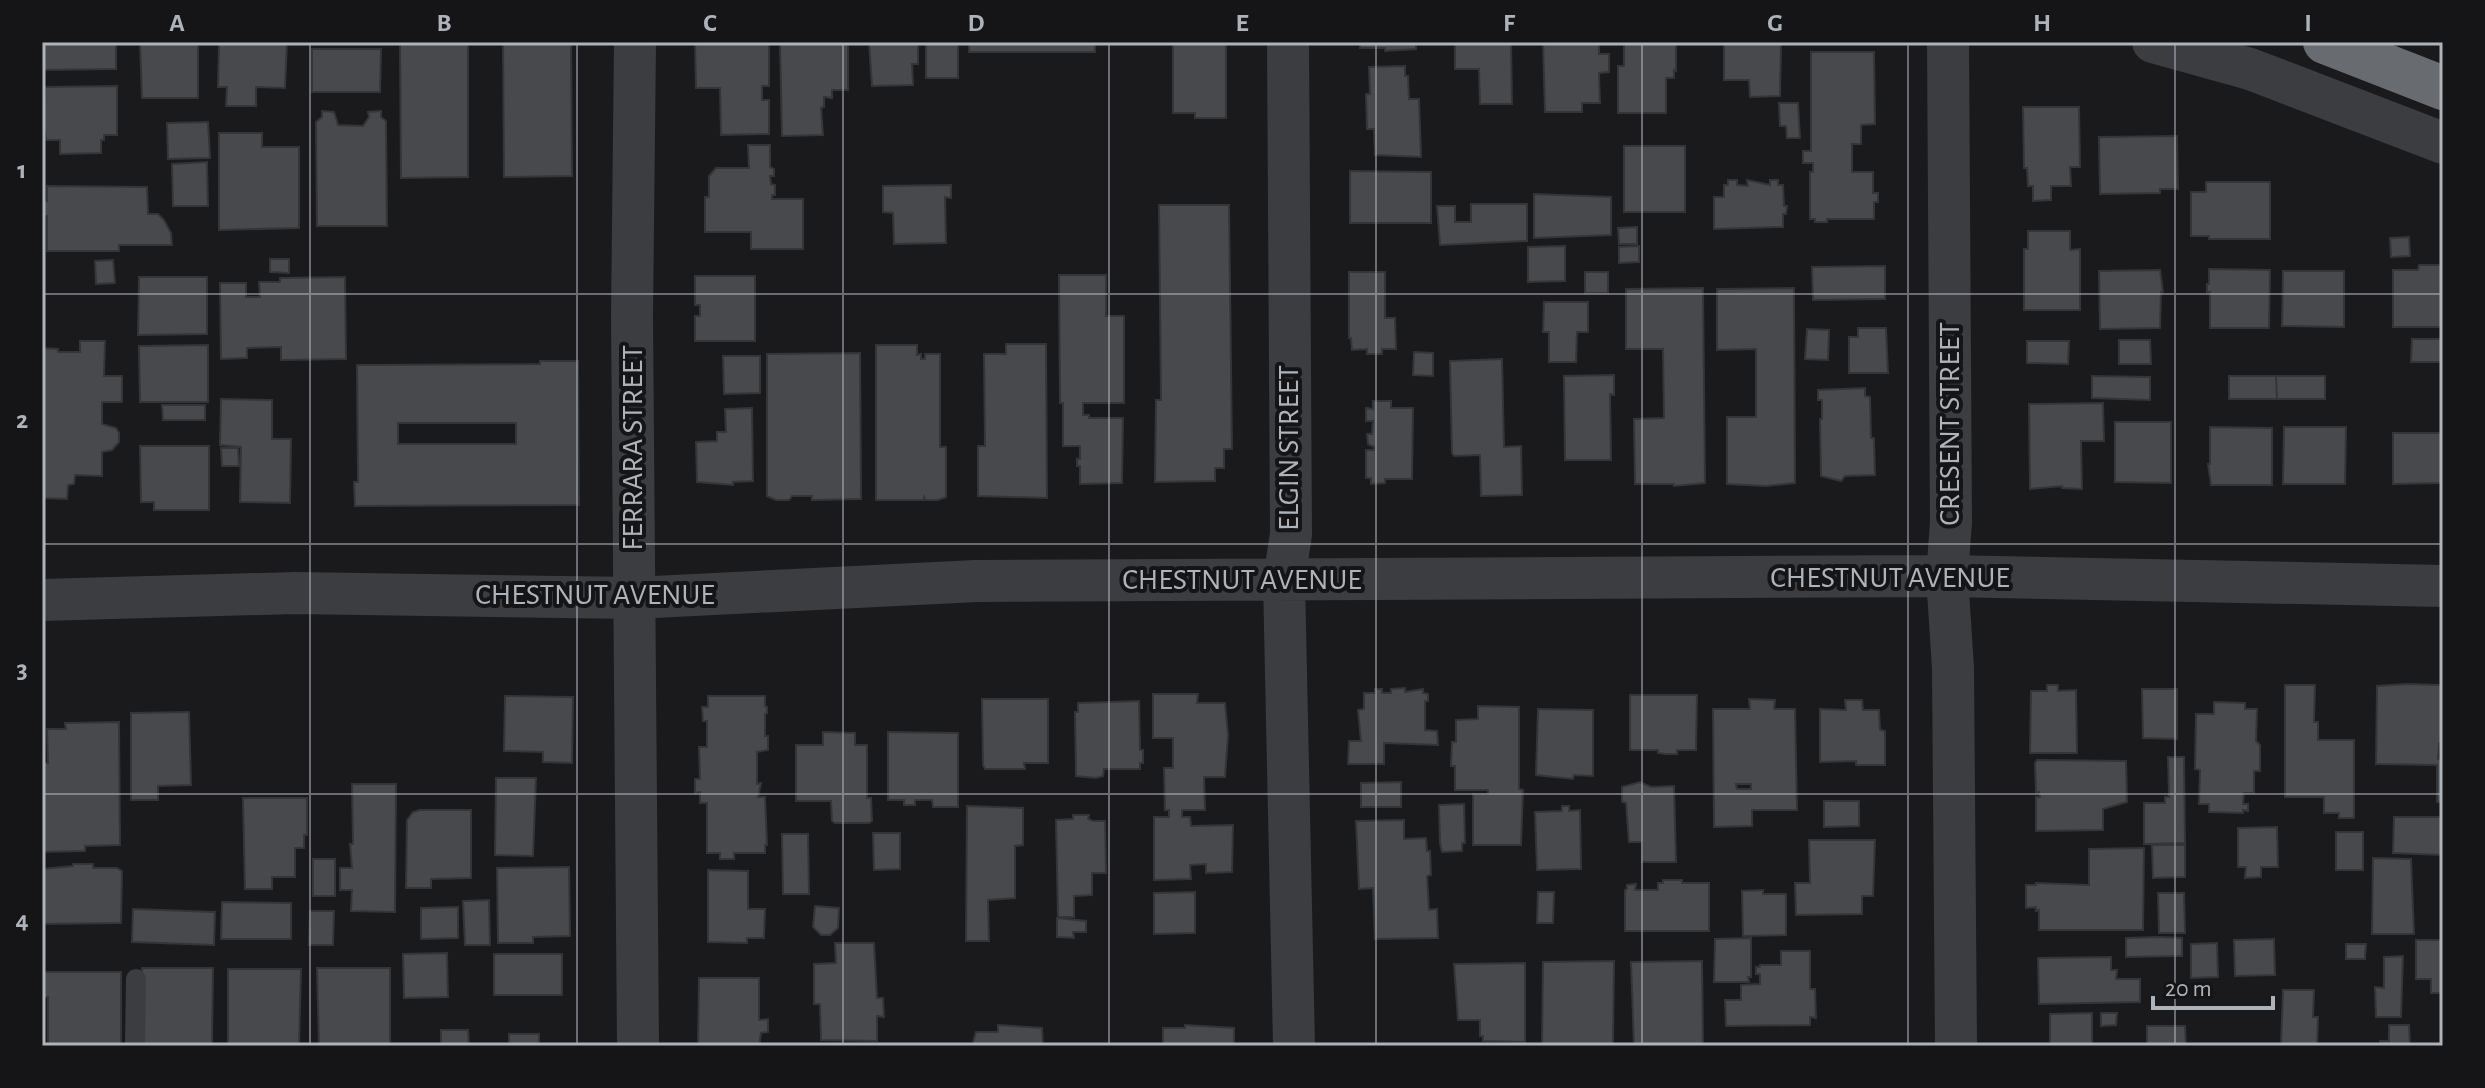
<svg xmlns="http://www.w3.org/2000/svg" width="2485" height="1088" font-family="'Alegreya Sans',sans-serif">
<style>
.building{fill:#47494c;stroke:#343538;stroke-width:2;fill-rule:evenodd}
.lines{fill:none;stroke-linecap:round;stroke-linejoin:round}
.service{stroke:#3b3d41;stroke-width:20}
.minor{stroke:#3b3d41;stroke-width:42}
.motorway{stroke:#686c71;stroke-width:44}
.grid{fill:none;stroke:#aeb3ba;stroke-width:2;stroke-opacity:0.55}
.labels{text-anchor:middle;dominant-baseline:central;stroke-width:8;stroke-linejoin:round;paint-order:stroke}
.street-label{font-size:30px;fill:#aeb3ba;stroke:#151517}
.neatline{fill:none;stroke:#aeb3ba;stroke-width:3}
.grid-label{font-size:26px;text-anchor:middle;font-weight:bold;fill:#aeb3ba}
</style>
<rect width="100%" height="100%" fill="#1a1a1c"/>
<path class="building" d="M42 42H116V69L42 70Z
M140 42H198V98H142Z
M219 42H287L285 88 256 87V106H226L227 87H218Z
M400 42H468V177L401 178Z
M503 42H571L572 176 504 177Z
M695 42H769V86H762V100H769V134L721 135 720 88H696Z
M780 42H848V90H832V98L824 97V107L821 108 823 135 782 136Z
M869 42H918V64H912L913 85 872 86Z
M926 42H958V78H926Z
M969 42H1095V52H969Z
M1173 42H1226V118H1195V113H1173Z
M1360 42H1416V49L1385 51V48H1360Z
M1455 42H1511L1512 104H1480L1479 69H1455Z
M1543 42H1599V54H1609V72L1599 73 1600 103H1582V112H1545Z
M1624 42H1676V71L1674 70V78H1666V113H1618V66H1624Z
M1724 42H1781L1780 96 1750 97 1749 80H1724Z
M312 49H381L380 92H312Z
M1811 52H1874L1875 124 1861 125V144H1852V172H1873V193H1878V202H1874V219H1827V222H1815V219H1810V172H1813V163H1803V151H1811Z
M1405 66V76H1408L1409 99H1419L1421 157 1375 155 1374 129H1367L1366 94H1370L1369 67Z
M117 86V135H104V140H101V153L60 154V140H46L45 131H42L45 87Z
M1779 103H1798L1800 138H1787L1786 126H1780Z
M2023 107H2079L2080 167H2070L2071 186H2051V200L2033 201V186H2028L2027 168H2024Z
M322 111 334 112 338 125 363 126 369 117 368 112 381 111V117L386 121 387 226H317L316 122 322 117Z
M208 122 210 158 168 159 167 123Z
M219 133H262V147H299V228L219 230Z
M2177 136 2178 189H2160V193L2100 194 2099 137Z
M748 145H770V167L774 169V176H770L771 184 775 185V195H772V199H803V249H751V232H705V197H709V176L716 168H749Z
M1624 146H1685V212H1624Z
M207 162 208 206H173L172 164Z
M1350 171 1431 172V223H1350Z
M1728 180H1737V185L1748 186 1747 180 1770 185V180H1778V185H1783L1784 206H1787L1786 214H1783V227L1714 229V197H1724V185H1728Z
M2206 182H2270V239H2209V236H2191V192H2206Z
M951 185V198L945 197 946 243 894 244 893 213 883 212V186Z
M47 186 147 187 148 214H158L164 220 171 233 172 245H119V251H47V216H42V201H47Z
M1534 194 1611 197V235L1534 238Z
M1471 204H1527V241L1440 245 1437 206H1455V222H1471Z
M1159 205H1229L1232 449H1224V468H1215V481L1155 482 1156 400H1161Z
M1637 227V244H1619L1618 228Z
M2028 231H2070V250L2080 249V310H2024V249H2028Z
M2409 237 2410 256 2391 257 2390 238Z
M1565 246V281L1528 282V247Z
M1639 246V262L1619 263V247Z
M270 259H289V273L270 272Z
M113 260 115 283 96 284 95 261Z
M2419 265H2443V327H2393V270H2418Z
M1885 266V299L1813 300 1812 267Z
M2209 269 2270 270 2269 328H2210V292H2207V284H2209Z
M2160 270 2163 292H2161L2160 328 2100 329 2099 271Z
M2283 271H2344V327L2282 326Z
M1349 272H1385V318H1395L1396 349H1382V354H1367V349L1352 350 1351 338H1349Z
M1585 272H1608V293H1585Z
M1059 275H1106V316H1124V403H1083V415H1089V418H1123L1122 483 1080 484V466H1077V459H1080V446H1063V403H1060Z
M695 276H755V341H695V316H700V305H695Z
M139 277H207V334L138 335Z
M345 277 346 359 281 360V347L247 348V358L221 359 220 283H246V297H260L259 282H280V278Z
M1703 288 1705 483 1674 486V484H1635L1634 419 1664 418 1663 349H1626V289Z
M1794 288 1795 483 1766 486 1727 484V417H1756V349L1717 350V289Z
M1544 302H1588V332H1577L1576 362H1549V332H1543Z
M1858 328H1886L1888 373H1849V337H1858Z
M1807 329 1829 330 1828 360 1805 359Z
M2412 339H2443V362H2411Z
M2119 340H2150L2151 364H2119Z
M80 341H105L104 376H122V402H102V424L116 428 119 433V442L112 450 102 452V476L75 475 74 484 68 485 67 499 42 498 43 348 58 349V352H80Z
M2027 341H2069L2068 364 2027 363Z
M1006 344H1046L1047 498 978 496V446H985L984 354H1006Z
M208 345V402H140L139 346Z
M876 345H917V355L921 354V359H925V354H940V447H946V497L938 500H926L924 497V500H876Z
M1414 352 1433 353V376L1413 375Z
M860 353 861 499 812 500V496H792L789 500H776L767 496V354Z
M723 356H760V393L724 394Z
M1502 359 1504 447 1521 446 1522 495 1481 496 1480 455 1454 456 1452 453 1450 361Z
M540 361H578L579 505 355 506 354 482H358L357 365 540 364ZM398 423H516V444H398Z
M1614 375V395L1610 394 1611 460H1565L1564 376Z
M2092 376 2150 377V400L2092 398Z
M2229 376H2276L2277 399H2229Z
M2276 376H2325V399H2277Z
M1865 388V396L1870 397 1871 438H1874L1875 475 1845 476 1841 481 1821 476 1820 419H1822V400H1818V390Z
M221 399 272 400V439H291L290 503 240 502 241 447 220 445Z
M1373 401H1391V408H1413L1412 479H1385V483L1371 484V478H1366V450H1374V447L1368 444 1367 434H1372L1373 421H1366V408L1373 409Z
M2103 403 2104 441H2081L2082 489 2062 488V486L2030 489 2029 404Z
M162 405H205V420H163Z
M752 408 753 481 733 482V485L697 482 696 442 717 441V432H726L725 409Z
M2115 422H2171V483L2115 482Z
M2210 427 2272 428V485H2211L2208 464H2210Z
M2284 427H2346L2345 484H2283Z
M2393 433H2443V483L2393 484Z
M140 446H209V510H154V502H141Z
M221 448H238L239 466H222Z
M2407 684 2442 685 2443 742 2439 743 2438 759 2443 760V802H2437V765L2376 764 2377 686Z
M2047 685H2058V691L2076 690 2077 753H2030L2031 691H2047Z
M2285 685H2315L2314 722H2318V740H2354V818H2339V813H2324V797H2285Z
M1405 688V692L1423 689V693L1428 694V701H1425V730L1437 731 1438 745 1384 743V764H1348L1349 741H1361L1358 710 1364 709V693H1375V689H1382V693H1391V689Z
M2142 689H2177V739L2143 738Z
M1153 694H1198L1197 703H1225L1228 735 1225 777H1204L1205 810H1182V817H1190L1191 826 1233 825 1232 872 1206 873V864L1190 865 1191 879 1154 880V817H1169V810H1165L1164 768H1173V738H1153Z
M1630 695H1697L1696 750H1677V754H1665L1658 753V750H1630Z
M505 696 573 697 572 763 543 762V752L504 751Z
M708 696H765V706L767 707V713L765 714V736H768V750L757 752V784L761 783 758 797H765L767 845H765V853H734V859H720V853H707V803H700V792L695 793V779H700L699 747H707V721H703L702 707H708Z
M982 699H1048V763H1024L1025 769H985L983 765Z
M1749 699 1775 700 1774 709H1795L1797 810H1752V826L1714 827 1713 709H1750ZM1736 784H1751V789H1737Z
M1845 700H1862L1863 710H1879L1880 730 1885 731V765H1856V761L1820 762V709L1846 710Z
M1139 701 1140 750H1143V763H1140V769H1104L1103 776 1096 778 1076 776 1075 712H1078V703Z
M2214 702 2245 703V709H2257L2256 741 2260 745V771H2254V793H2244L2243 804H2248V811L2243 810V813L2209 812V804H2199L2200 770 2195 769 2196 714H2214Z
M1478 706 1519 707V789L1523 790 1521 845H1473V794H1488V790H1455V766H1451L1452 742H1456V720L1478 719Z
M1538 709 1593 710V776L1574 775 1573 779 1536 775Z
M189 712 191 785 158 786V800H131V713Z
M119 722 120 845 85 846V851L42 852V763H48L47 729H66L65 723Z
M823 732 855 733V745H867V798H871L872 821 869 823H835L832 821 831 801H796V745H823Z
M888 732 958 733V807H933L932 800H915V805H904V800H888Z
M2168 757H2184L2185 843 2144 844V803H2165V797H2169Z
M2037 760 2126 761 2127 802 2103 809V830L2036 831V797H2040L2039 792 2036 793 2035 763Z
M496 778H536L533 856 495 855Z
M1401 782V807H1361V783Z
M1640 782 1651 787 1674 786 1676 862H1642V842H1629L1626 803 1622 802V787Z
M352 784H396L395 912 351 911 352 890H340V868H352L350 844H353Z
M243 798H307V835H304V848H295V877H272V889H245Z
M1824 801H1859V826L1824 827Z
M1464 804 1465 843H1462V851L1442 852 1440 843 1439 805Z
M967 806 1023 808V845L1015 846V898L988 900 989 941H966Z
M1562 806H1569V811L1580 810 1581 869 1537 870 1535 812 1562 811Z
M420 810H471V878L431 879V888H406L407 820 413 812Z
M1073 815H1089L1088 819 1093 821H1105L1106 873H1092V895L1074 896V917H1058L1056 820 1073 819Z
M2394 817H2443V855L2393 853Z
M1404 820V839L1426 838 1427 851H1430L1431 875 1427 876 1429 910 1437 909 1438 938 1375 939 1373 888 1359 889 1356 821Z
M2277 827 2278 867H2261V877L2245 878 2246 867H2238V828Z
M2336 832H2363V870H2336Z
M873 833H900V869L874 870Z
M782 834H808L809 894H783Z
M1809 840H1875L1873 896H1862V914L1796 915 1795 883H1810Z
M2152 845H2185V877L2153 878Z
M2144 848 2143 930H2039V910L2036 911V907L2026 908V885H2036V883L2089 885V849Z
M2373 858 2411 859 2414 934H2372Z
M313 859H335V896H313Z
M73 864H93V868H117L122 871 121 923 42 924V869L73 866Z
M569 867 570 936 533 937V943H498L497 868Z
M708 870 748 871V909H765L764 938H747V943L708 942Z
M1663 880H1682V883H1709V931H1625V890L1627 889V885L1636 884 1635 890H1658V883H1663Z
M1763 890V894H1786V935L1743 936 1742 891Z
M1195 892V933L1154 934V893Z
M1538 892H1554L1553 923H1537Z
M2158 893H2184L2185 933H2159Z
M489 900 490 945H465L463 901Z
M222 902 291 903V939H221Z
M815 906 839 908 838 928 830 935H821L813 927Z
M458 907V938L421 939V908Z
M133 909 215 912 214 945 132 942Z
M310 911H334L333 945H309Z
M1057 918 1086 921V932H1073L1074 938 1057 937Z
M2160 937 2182 938V956L2126 957V938Z
M1751 938V977H1748L1749 982H1714L1715 939Z
M2274 939 2275 975 2235 976 2234 940Z
M2416 940H2443V993H2431V979H2416Z
M835 943H874L877 998H883L884 1017 877 1016V1041L821 1040 820 1004H814V964L836 963Z
M2217 943 2218 977 2191 978V944Z
M2346 944H2366L2365 959H2346Z
M1781 951H1810V989H1815L1816 1018 1810 1017V1025L1726 1026 1725 1000H1741V985L1760 984V974H1756V967H1760V965H1781Z
M447 953 448 997 404 998 403 954Z
M494 954H562V995H494Z
M2403 956 2401 1017H2376L2375 987 2384 988V957Z
M2111 957V970H2117L2116 979H2140V1002L2039 1004 2038 958Z
M1614 961 1613 1046H1542L1543 962Z
M1702 961 1703 1046H1634L1631 962Z
M1525 963V1042L1483 1041V1036H1480V1020H1458L1454 964Z
M142 968H213L212 1046H143Z
M317 968H390V1046H319Z
M228 969H301L299 1046H228Z
M42 972H121V1046H48V997H42Z
M699 978H759V1020L768 1019V1032L761 1033 759 1046H698Z
M2283 990H2314L2313 1017H2318L2317 1046H2281Z
M2092 1013V1046H2050V1014Z
M2101 1013H2117L2116 1025 2101 1026Z
M998 1025 1042 1028 1043 1046H972L976 1032H998Z
M1185 1025 1234 1028V1046H1163V1028H1185Z
M2389 1025H2409L2410 1046H2380V1041H2389Z
M2147 1026H2185L2186 1046H2147Z
M441 1030H468L469 1046H417L441 1045Z
M509 1034H539V1046H509Z"/>
<g class="lines">
<path class="service" d="M135 1046 136 979"/>
<path class="minor" d="M635 42 632 317 638 1046
M1288 42 1291 534 1284 580 1294 1046
M1948 42 1951 522 1947 576 1953 668 1956 1046
M2153 42 2250 69 2443 143
M42 600 295 593 634 598 976 581 1947 576 2443 586"/>
<path class="motorway" d="M2325 42 2443 88"/>
</g>
<path class="grid" d="M310 42V1046M577 42V1046M843 42V1046M1109 42V1046M1376 42V1046M1642 42V1046M1908 42V1046M2175 42V1046M42 294H2443M42 544H2443M42 794H2443"/>
<g class="labels">
<g class="street-label">
<text transform="translate(1950 424) rotate(-90)">CRESENT STREET</text>
<text transform="translate(633 448) rotate(-90)">FERRARA STREET</text>
<text transform="translate(1289 448) rotate(-90)">ELGIN STREET</text>
<text x="1890" y="578">CHESTNUT AVENUE</text>
<text x="1242" y="580">CHESTNUT AVENUE</text>
<text x="595" y="595">CHESTNUT AVENUE</text>
</g>
</g>
<rect width="2485" height="1088" fill="none" stroke="#151517" stroke-width="88"/>
<path d="M2153 996v12h120v-12" fill="none" stroke="#aeb3ba" stroke-width="4"/>
<text x="2165" y="996" font-size="24" fill="#aeb3ba" stroke="#151517" stroke-width="6" paint-order="stroke">20 m</text>
<rect x="44" y="44" width="2397" height="1000" class="neatline"/>
<g class="grid-label">
<text x="177" y="31">A</text>
<text x="444" y="31">B</text>
<text x="710" y="31">C</text>
<text x="976" y="31">D</text>
<text x="1242" y="31">E</text>
<text x="1509" y="31">F</text>
<text x="1775" y="31">G</text>
<text x="2042" y="31">H</text>
<text x="2308" y="31">I</text>
<text x="22" y="178">1</text>
<text x="22" y="428">2</text>
<text x="22" y="678">3</text>
<text x="22" y="928">4</text>
</g>
</svg>
